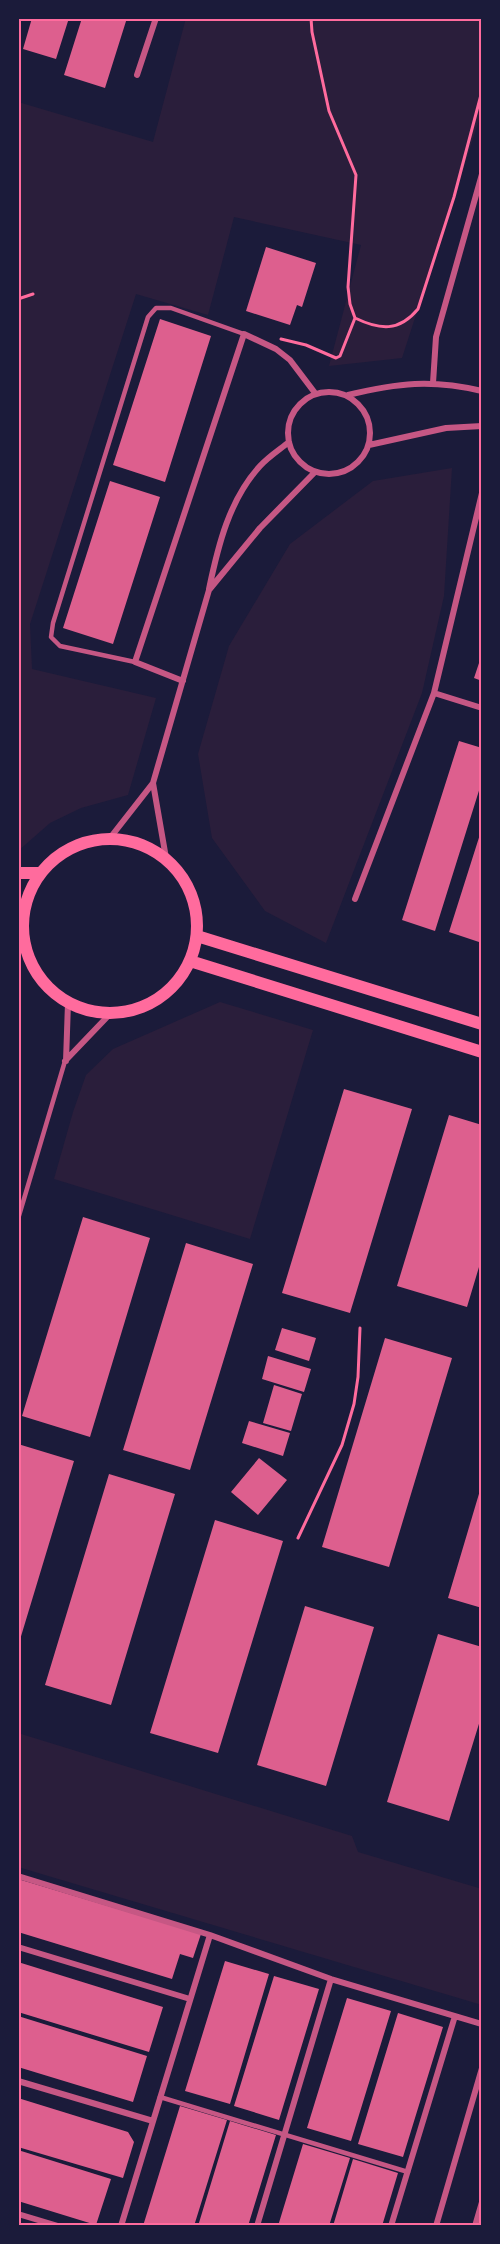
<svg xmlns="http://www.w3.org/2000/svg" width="500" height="2244" font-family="'Space Grotesk',sans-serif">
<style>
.green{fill:#2a1e3b}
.building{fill:#dd5f8e}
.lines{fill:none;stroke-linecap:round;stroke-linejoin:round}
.path{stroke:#ff6b9d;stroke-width:3}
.service{stroke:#c65784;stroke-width:4.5}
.minor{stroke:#c65784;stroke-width:6}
.secondary{stroke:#ff6b9d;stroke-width:12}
.neatline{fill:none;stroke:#ff6b9d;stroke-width:2}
</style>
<rect width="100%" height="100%" fill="#1b1b3a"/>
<path class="green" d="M186 18H482V111L402 358 329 366 361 245 234 217 208 315 136 294 30 624 32 669 156 698 128 795 81 808 50 823 18 851V102L153 142Z
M452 468 444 596 422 693 326 943 265 911 212 838 198 754 229 646 290 544 373 481Z
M220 1002 313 1030 250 1239 54 1179 73 1112 86 1075 113 1049Z
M18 1733 352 1836 358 1852 482 1889V2005L18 1867Z"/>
<path class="building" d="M32 18H69L56 59 23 49Z
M82 18H127L105 88 64 75Z
M266 247 316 263 302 307 297 305 290 325 246 311Z
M160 319 211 336 165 482 113 465Z
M110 481 160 497 113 644 63 628Z
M482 654V681L474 678Z
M459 741 482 748V781L435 931 402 920Z
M482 828V943L449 932Z
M344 1089 412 1109 350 1313 282 1293Z
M449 1115 482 1125V1257L467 1307 397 1286Z
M83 1217 150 1238 90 1437 22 1416Z
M186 1243 253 1264 190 1470 123 1450Z
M282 1328 316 1338 309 1361 275 1350Z
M385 1338 452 1358 389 1567 322 1547Z
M268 1356 311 1369 304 1392 262 1379Z
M274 1385 302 1394 291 1431 263 1423Z
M249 1421 290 1433 283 1456 242 1443Z
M18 1444 74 1461 19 1643H18Z
M259 1458 287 1480 258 1515 231 1492Z
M109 1474 175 1494 111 1705 45 1685Z
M481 1487H482V1608L448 1598Z
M215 1520 283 1541 218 1753 150 1733Z
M305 1606 374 1627 326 1786 257 1765Z
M438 1634 482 1647V1714L449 1821 387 1802Z
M18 1879 201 1934 193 1958 180 1954 172 1979 18 1932Z
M225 1961 269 1974 230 2104 185 2091Z
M18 1962 163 2007 149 2052 18 2012Z
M274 1976 319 1989 279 2120 234 2106Z
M347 1998 391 2011 351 2141 307 2128Z
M398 2013 443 2027 403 2157 358 2144Z
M18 2016 147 2056 133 2102 18 2067Z
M18 2098 128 2132 134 2142 123 2178 18 2147Z
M180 2106 227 2120 194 2226H143Z
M230 2121 276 2135 248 2226H198Z
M303 2144 350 2158 329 2226H278Z
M18 2150 111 2179 96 2225 18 2201Z
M353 2159 398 2173 382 2226H333Z"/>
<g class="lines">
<path class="path" d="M311 18 312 32 329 111 356 175 348 287 350 304 355 318C380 330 399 332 418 309L454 197 482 91
M18 299 33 294
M281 339 306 345 336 358 340 356 355 318
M298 1538 342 1445 354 1404 358 1377 360 1328"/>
<path class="service" d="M135 662 60 646 51 637 53 623 148 317 156 308H171L244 334
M18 1219 65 1061
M160 2097 408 2172"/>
<path class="minor" d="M137 75 156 18
M433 383 436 337 482 174
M288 433a41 41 0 1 1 82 0a41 41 0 1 1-82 0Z
M348 395C398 383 431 379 482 391
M369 445 446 428 482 426
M209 589C218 546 229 500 260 466 268 457 279 450 289 442
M183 681 135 662 244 334 276 349 290 360 315 393
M434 693 482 708
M153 783 166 858
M110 838 153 783 209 590 260 528 315 472
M355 899 434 693 482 493
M65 1061 110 1014
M66 1061 68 1003
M18 1876 210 1935 331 1979 482 2024
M18 1947 190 1999
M18 2081 153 2121
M18 2214 58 2226
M121 2226 210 1935
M257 2226 331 1979
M391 2226 455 2016
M436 2226 482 2068
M475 2226 482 2202"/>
<path class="secondary" d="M23 926a87 87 0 1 1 174 0a87 87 0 1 1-174 0Z
M18 873H40
M197 936 482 1024
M190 961 482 1052"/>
</g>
<rect width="500" height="2244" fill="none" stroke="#1b1b3a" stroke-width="39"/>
<rect x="20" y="20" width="460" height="2204" class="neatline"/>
</svg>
